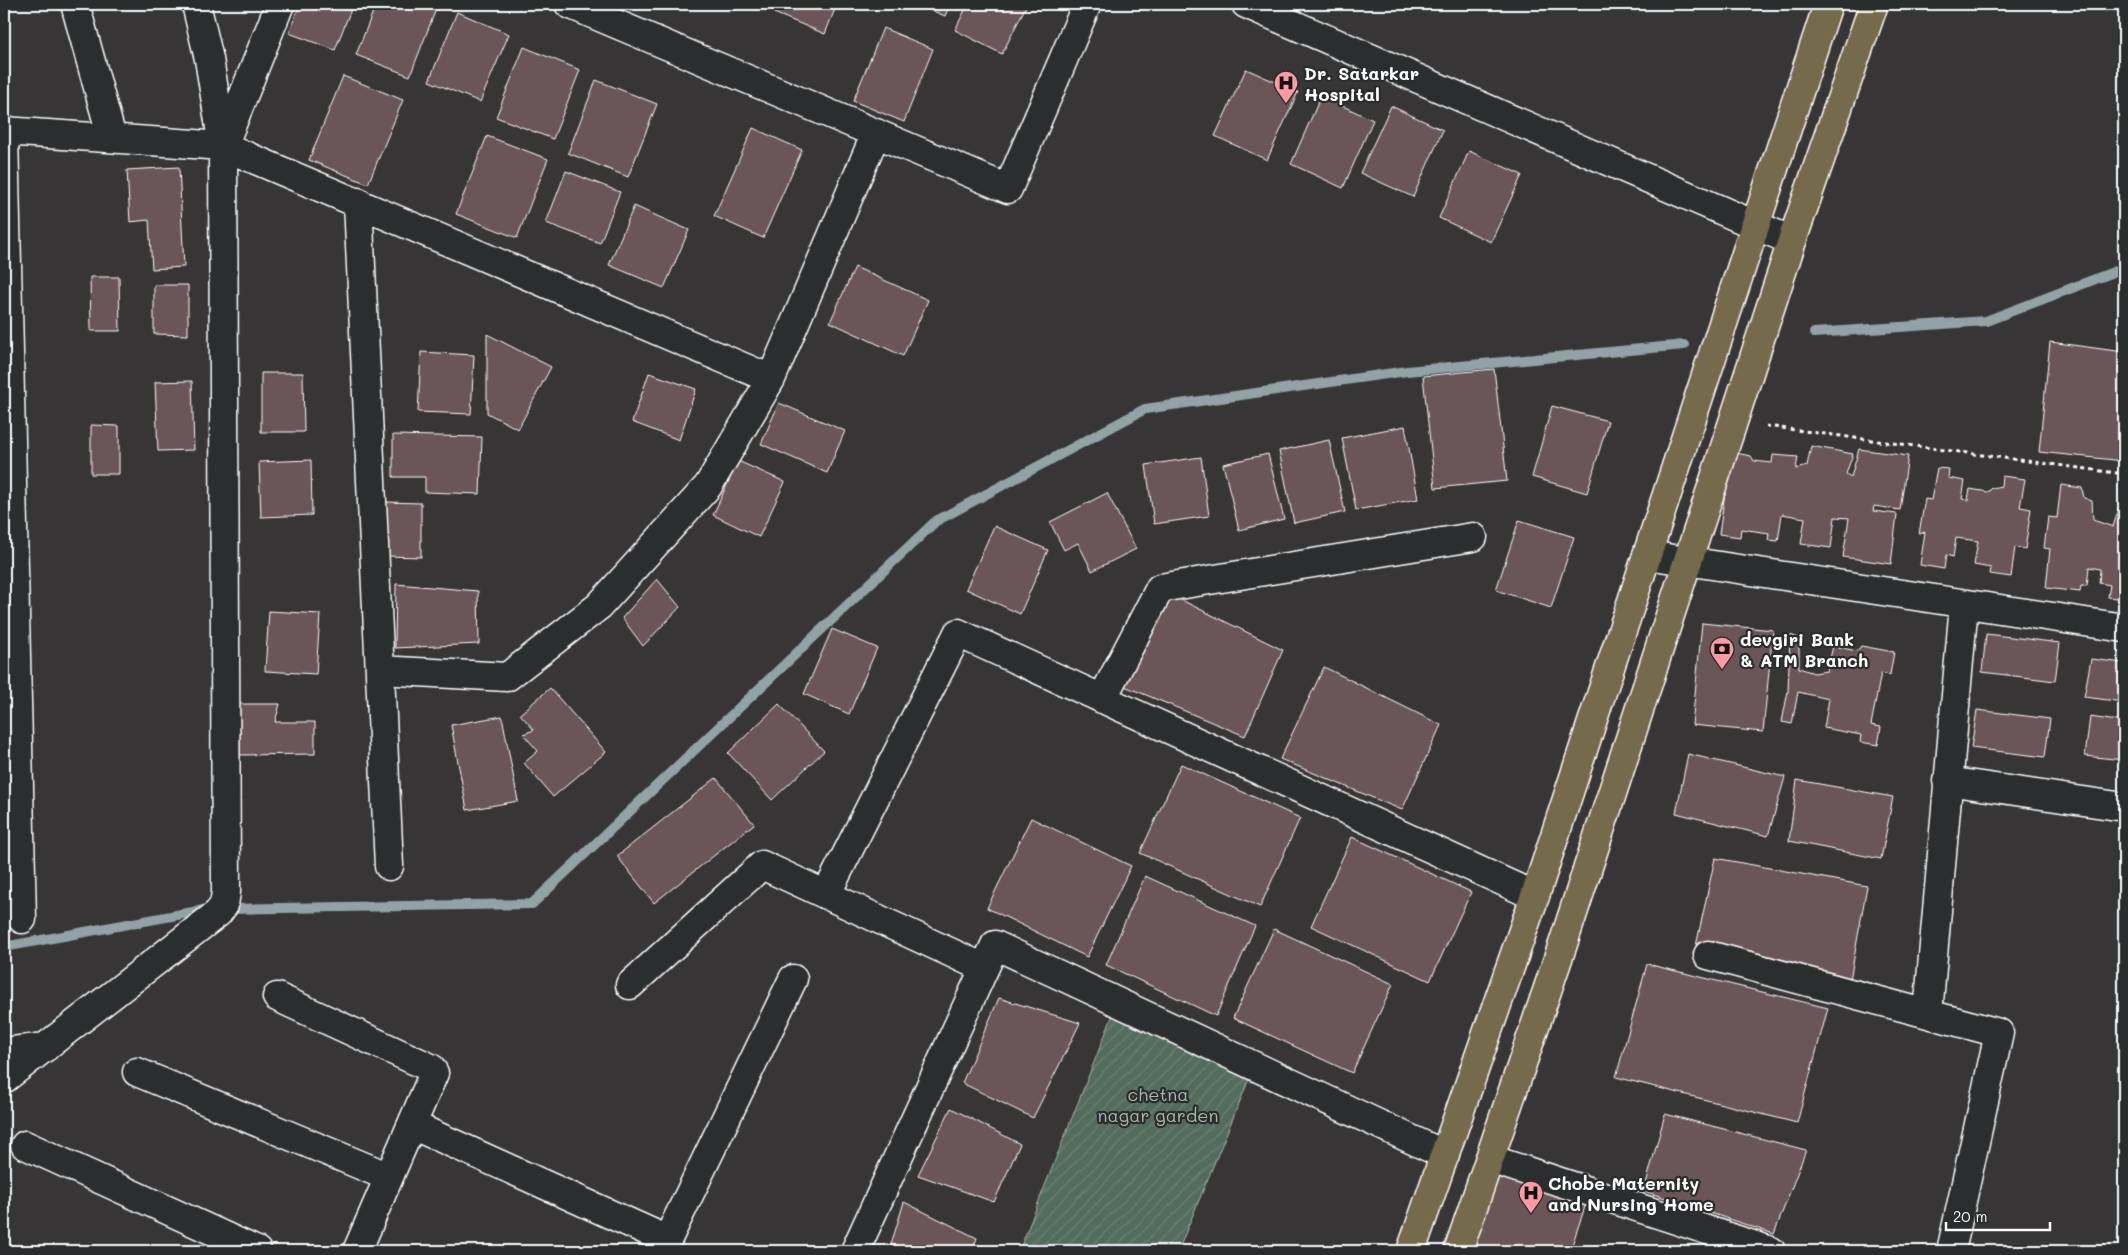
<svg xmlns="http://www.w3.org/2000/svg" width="2128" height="1255" font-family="Mali,sans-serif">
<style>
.garden{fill:url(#garden-furrows);stroke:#a8b6ad}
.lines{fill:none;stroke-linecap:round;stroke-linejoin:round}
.stream{stroke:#91a3a6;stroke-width:10}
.building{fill:#6a5756;stroke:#fff}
.minor-casing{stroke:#fff;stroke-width:31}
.major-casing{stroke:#fff;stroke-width:31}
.path{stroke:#fff;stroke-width:3;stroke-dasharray:4 4;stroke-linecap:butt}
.minor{stroke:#2a2d2e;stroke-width:28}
.major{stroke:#746b4b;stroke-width:28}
.labels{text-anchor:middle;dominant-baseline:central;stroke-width:4.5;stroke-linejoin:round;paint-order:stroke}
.poi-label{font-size:18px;font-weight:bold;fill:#fff;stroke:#2a2d2e;text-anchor:start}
.park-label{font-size:18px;fill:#a8b6ad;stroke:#2a2d2e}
</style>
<defs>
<pattern id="garden-furrows" width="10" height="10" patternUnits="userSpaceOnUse" patternTransform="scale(1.25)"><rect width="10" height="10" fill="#526c5b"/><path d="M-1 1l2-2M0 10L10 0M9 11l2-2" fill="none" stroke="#6c8274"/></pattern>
</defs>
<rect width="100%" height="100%" fill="#373536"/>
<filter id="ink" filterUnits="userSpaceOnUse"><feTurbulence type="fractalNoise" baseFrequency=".02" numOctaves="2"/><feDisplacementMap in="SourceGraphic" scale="10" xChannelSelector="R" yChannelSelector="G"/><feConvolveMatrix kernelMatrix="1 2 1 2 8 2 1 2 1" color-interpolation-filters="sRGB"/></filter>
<g filter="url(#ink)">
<path class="garden" d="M1118 1002 1252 1072 1178 1251H1019Z"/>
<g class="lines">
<path class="stream" d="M1814 333 1986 321 2124 268
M224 909 532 904 936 521 1145 409 1407 371 1684 345
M4 947 209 909"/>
</g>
<path class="building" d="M300 4H353L335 50 289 33Z
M376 4H438L410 76 356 55Z
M778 4H837L825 34 774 13Z
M916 4H950L945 16Z
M968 4H1027L1002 54 955 30Z
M457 12 509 34 480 102 429 81Z
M883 28 933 49 904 122 853 101Z
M524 47 580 70 553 139 496 117Z
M1246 69 1298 92 1267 160 1215 136Z
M343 76 403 100 368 184 309 160Z
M596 80 657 104 628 177 568 153Z
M1321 96 1373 120 1343 188 1291 164Z
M1391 106 1443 130 1413 197 1360 173Z
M753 128 802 150 763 238 714 216Z
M487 136 548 159 517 238 456 214Z
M1469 151 1522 175 1491 242 1439 218Z
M179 167 184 267 152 269 149 220 130 222 127 170Z
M566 171 620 192 600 243 546 223Z
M634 206 689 230 664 288 609 265Z
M855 267 928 300 903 356 830 322Z
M90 277H119L120 331H91Z
M154 285H188V335L154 334Z
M487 334 551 367 518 429 487 413Z
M2050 342 2124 352V461L2039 452Z
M421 352 474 355 471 414 418 412Z
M1494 369 1507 481 1435 488 1423 376Z
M261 373H303L304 432H261Z
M649 373 696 389 679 440 632 422Z
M192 381 194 450 158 451 155 382Z
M779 403 845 431 827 473 761 444Z
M1552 406 1608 421 1587 493 1532 477Z
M91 425 119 426V474H91Z
M1405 426 1418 499 1356 510 1342 438Z
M393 435 482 437 480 494 425 492V477H393Z
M1329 440 1345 512 1294 523 1279 451Z
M1811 446 1853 454 1846 474 1851 477 1859 449 1908 456 1900 510 1874 506 1873 511 1897 514 1891 564 1843 557 1849 518 1835 517 1831 548 1801 544 1805 518 1782 514 1778 541 1768 540 1769 533 1741 529 1740 537 1719 534 1731 452 1751 456 1754 461 1772 463 1773 455 1798 457 1796 469 1807 466Z
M1268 454 1284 519 1239 530 1223 464Z
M1201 457 1209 516 1154 524 1146 465Z
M311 460 312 515 261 517 259 462Z
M738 461 785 482 759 537 713 515Z
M1937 468 1949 469 1948 478 1965 481 1962 499 1968 500 1970 489 1988 492 1992 488 2001 486 2002 476 2025 479 2020 507 2031 509 2025 549 2015 547 2011 577 1990 574 1991 568 1974 565 1978 541 1956 538 1953 557 1946 555 1944 569 1920 565 1925 532 1919 534 1925 499 1931 500Z
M2061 485 2082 488 2084 498 2092 501 2093 520 2113 527 2120 503 2124 499V599L2108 597 2110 585 2099 583 2100 569 2089 567 2087 586H2081L2080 592 2046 588 2050 549 2044 548 2048 517 2057 518Z
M1107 493 1136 549 1092 571 1078 543 1064 550 1050 522Z
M386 502 421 503V557L386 556Z
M1519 520 1574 537 1551 608 1496 590Z
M994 526 1048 550 1020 614 966 589Z
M657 579 680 607 643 646 622 618Z
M396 584 478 591 479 644 395 648Z
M1167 593 1283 650 1245 736 1122 685Z
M269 611 320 614 316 674 265 671Z
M1702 623 1773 630 1763 732 1692 725Z
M832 629 877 648 849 714 804 694Z
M1986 634 2060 643 2055 681 1982 672Z
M1790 635 1799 638V668L1814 673 1827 671 1833 646 1857 651 1861 646 1894 652 1890 675 1881 673 1871 725 1881 727 1878 745 1860 742 1861 735 1824 728 1829 699 1798 692 1792 724 1782 722 1788 691Z
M2091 659 2124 663V702L2084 697Z
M1324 667 1441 725 1402 810 1280 759Z
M550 688 606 752 553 797 524 763 538 751 523 734 534 730 520 714Z
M238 704H280L275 722H315V754L239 755Z
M779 704 824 751 772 800 728 753Z
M1977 710 2050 719 2045 757 1971 748Z
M502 716 518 801 467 810 451 725Z
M2090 717 2124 722V760L2085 756Z
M1688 754 1785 777 1768 836 1676 813Z
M1181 764 1300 818 1260 907 1140 853Z
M716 778 754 824 654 903 617 856Z
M1797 780 1893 797 1881 859 1789 841Z
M1031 818 1131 866 1087 957 987 908Z
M1352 837 1471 892 1430 981 1311 926Z
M1715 858 1867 886 1850 980 1696 946Z
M1145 876 1255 926 1216 1016 1106 965Z
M1274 929 1393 984 1352 1073 1233 1018Z
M1647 964 1828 1008 1797 1123 1616 1077Z
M999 998 1080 1023 1033 1118 962 1083Z
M951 1108 1020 1144 994 1202 918 1175Z
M1665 1114 1806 1150 1774 1234 1644 1191Z
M1498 1166 1588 1198 1570 1251H1476L1470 1249Z
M904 1202 977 1238 972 1251H889Z"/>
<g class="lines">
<defs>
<path id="minor" d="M75 4 112 138
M569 4 1008 189 1087 4
M1246 4 1792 241
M4 131 223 146 771 379
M4 134 22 919
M224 144 280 4
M358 202 389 866
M1647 555 2124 628
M380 670 507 677 599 606 708 486 771 379 876 133
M1102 699 1160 588 1473 537
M1947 781 2124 807
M826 895 958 633 1535 896
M1708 955 1999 1033 1951 1251
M630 985 762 865 984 968
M277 997 431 1068 434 1073 357 1251
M1928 1013 1964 604
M4 1052 46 1047
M137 1072 389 1177
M4 1079 218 913 224 905 226 892 223 146 209 59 196 4
M412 1125 652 1233
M25 1145 257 1251
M1490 1159 1771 1251
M662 1251 793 979
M855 1251 995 945 1445 1155"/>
<path id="major" d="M1411 1251 1535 896 1828 4
M1458 1251 1563 944 1792 241 1874 4"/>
</defs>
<use href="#minor" class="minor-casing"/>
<use href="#major" class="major-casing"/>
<path class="path" d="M1766 426 2124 474"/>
<use href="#minor" class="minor"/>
<use href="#major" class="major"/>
</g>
</g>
<defs>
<symbol id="hospital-pin" viewBox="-11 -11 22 30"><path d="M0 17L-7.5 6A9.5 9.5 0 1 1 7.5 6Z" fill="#ff9aa2" stroke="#2a2d2e"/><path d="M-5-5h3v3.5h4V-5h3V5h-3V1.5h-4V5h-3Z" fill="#111"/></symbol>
<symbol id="bank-pin" viewBox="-11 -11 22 30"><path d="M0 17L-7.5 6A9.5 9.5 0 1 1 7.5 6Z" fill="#ff9aa2" stroke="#2a2d2e"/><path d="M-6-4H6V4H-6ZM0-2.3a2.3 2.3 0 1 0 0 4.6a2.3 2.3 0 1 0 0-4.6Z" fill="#111"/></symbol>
</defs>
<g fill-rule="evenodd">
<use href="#hospital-pin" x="1272" y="69" width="28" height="38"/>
<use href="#bank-pin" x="1708" y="635" width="28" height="38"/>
<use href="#hospital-pin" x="1517" y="1179" width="28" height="38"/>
</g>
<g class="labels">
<g class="poi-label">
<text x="1304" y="73">Dr. Satarkar<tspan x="1304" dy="21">Hospital</tspan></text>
<text x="1740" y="639">devgiri Bank<tspan x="1740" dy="21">&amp; ATM Branch</tspan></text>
<text x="1548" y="1183">Chobe Maternity<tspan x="1548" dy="21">and Nursing Home</tspan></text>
</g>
<g class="park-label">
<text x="1158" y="1094">chetna<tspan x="1158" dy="21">nagar garden</tspan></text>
</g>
</g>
<rect width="2128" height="1255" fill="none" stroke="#2a2d2e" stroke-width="20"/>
<rect x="10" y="10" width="2108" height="1235" fill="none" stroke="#fff" stroke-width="2" filter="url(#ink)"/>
<path d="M1946 1222v8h104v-8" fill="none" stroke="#ffffff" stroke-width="2.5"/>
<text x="1953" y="1222" font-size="15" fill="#ffffff" stroke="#2a2d2e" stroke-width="4" paint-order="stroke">20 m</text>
</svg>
